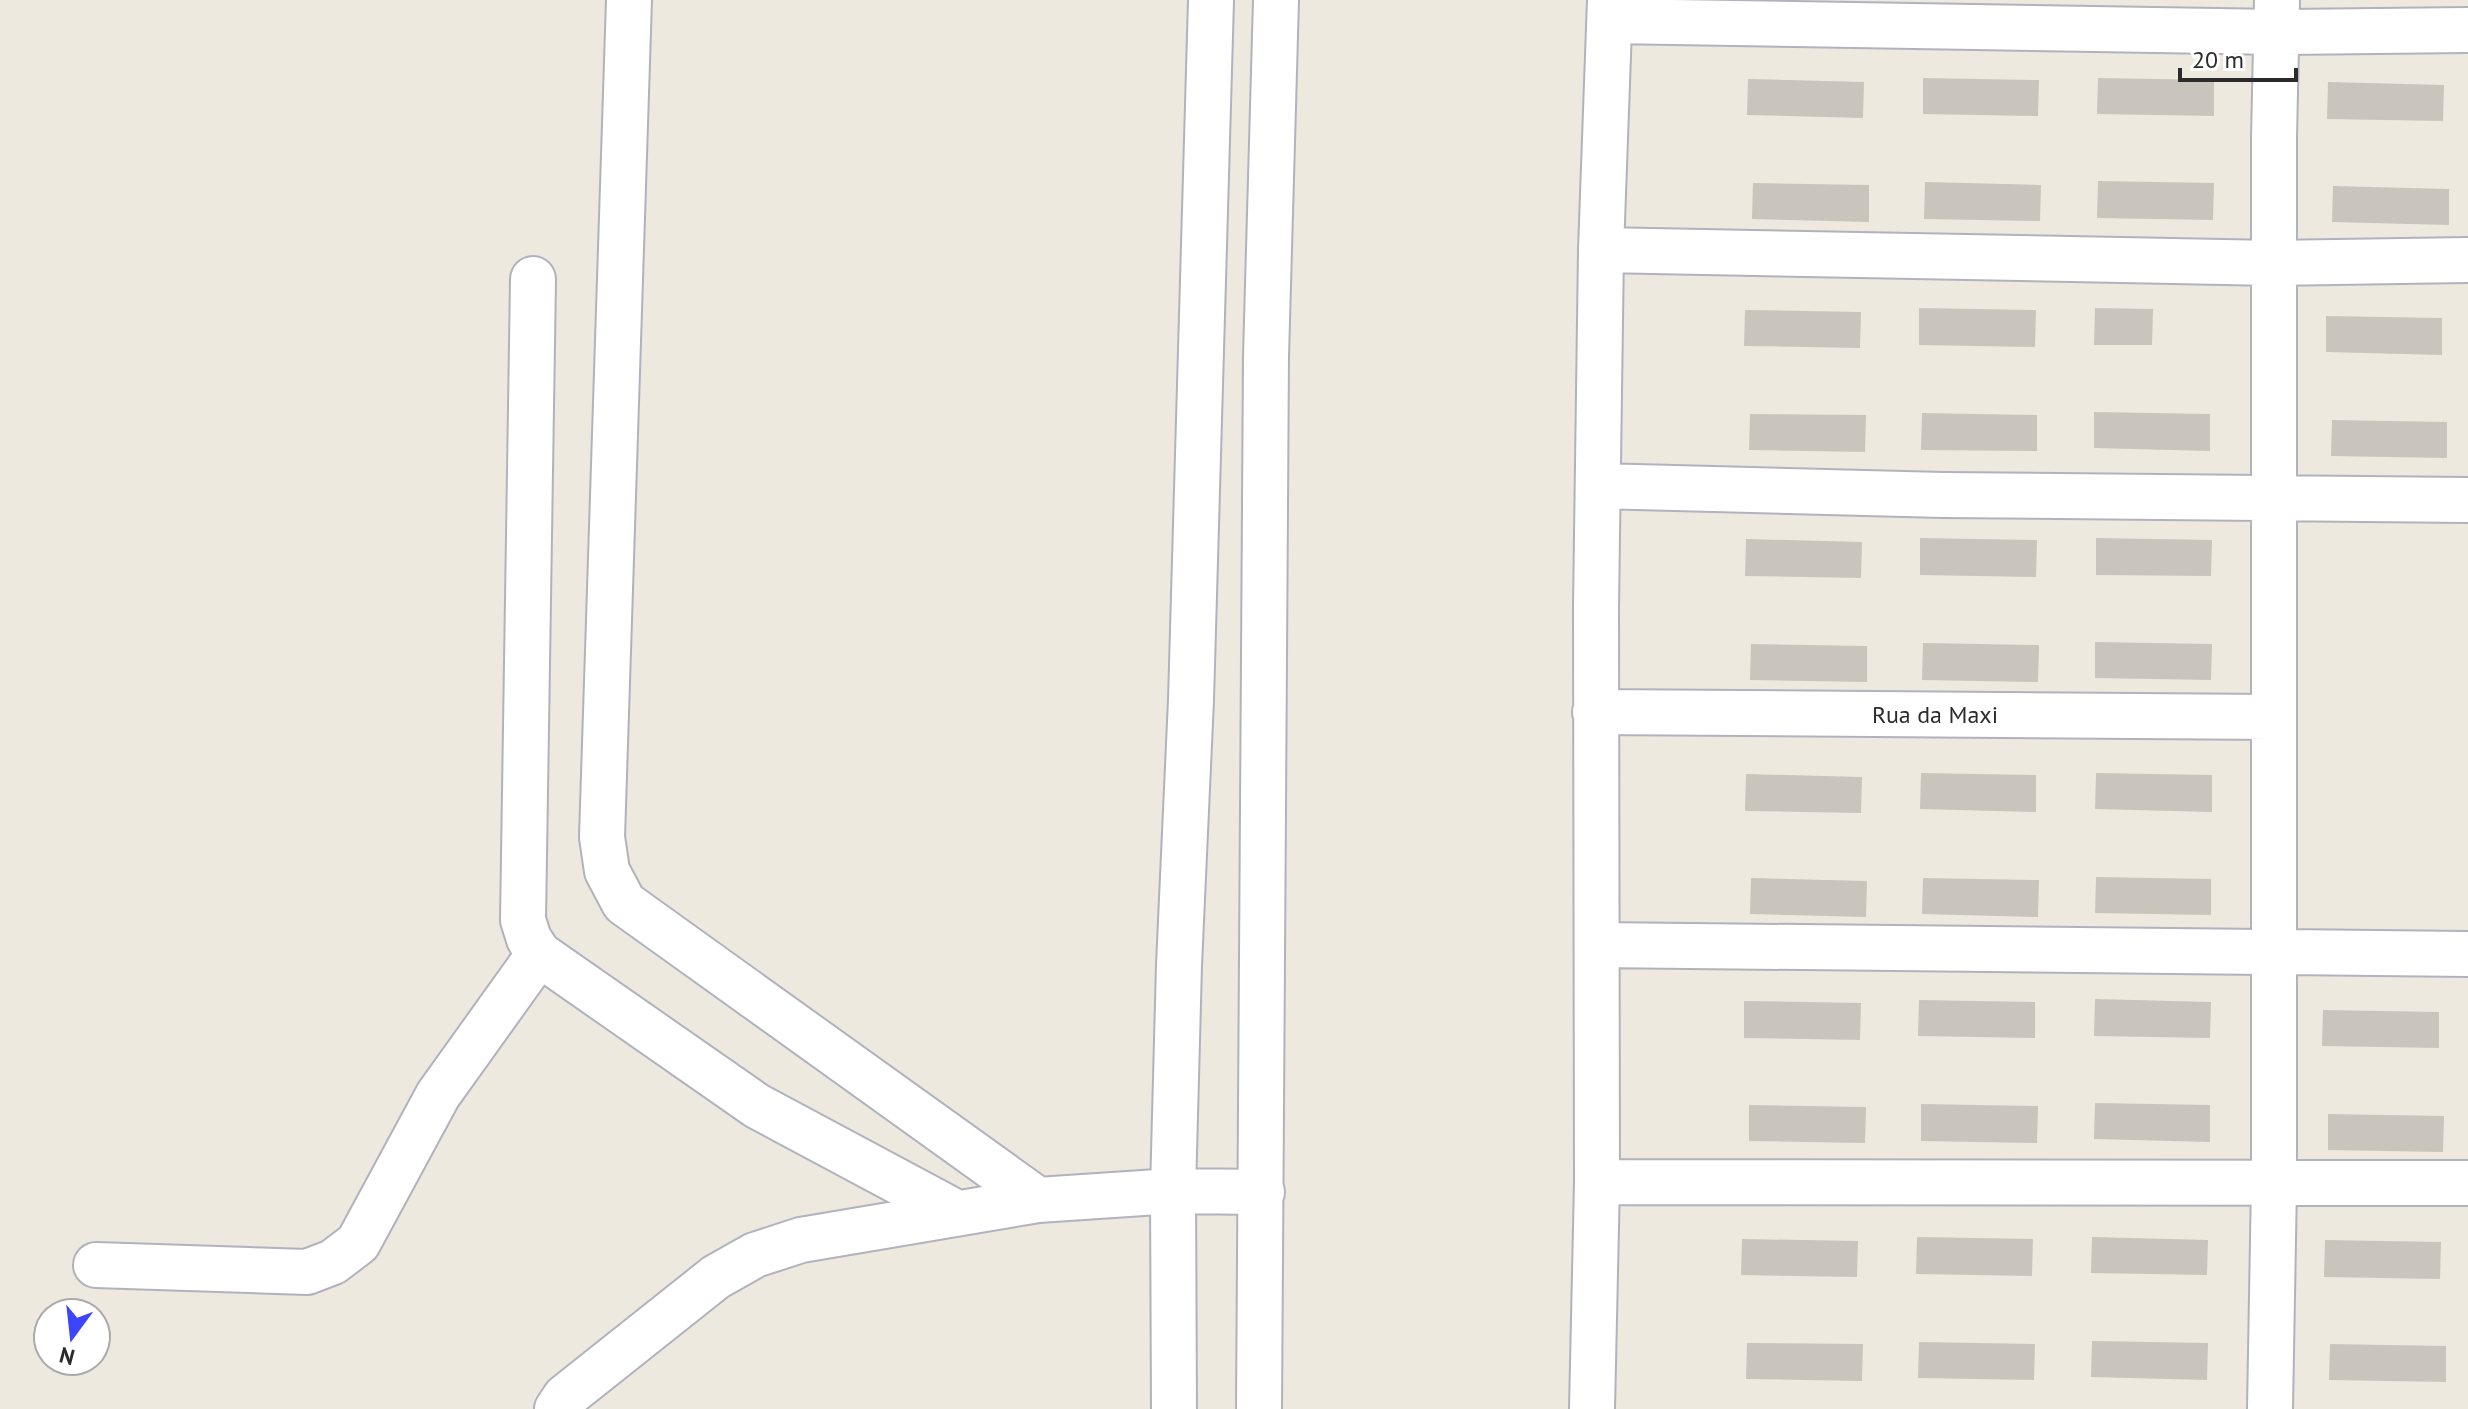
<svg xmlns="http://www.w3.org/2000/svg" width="2468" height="1409" font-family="'PT Sans',sans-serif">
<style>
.building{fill:#c9c5bd}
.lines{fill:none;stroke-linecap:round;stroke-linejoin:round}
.minor-casing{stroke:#b1b2bf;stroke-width:48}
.minor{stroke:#fff;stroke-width:44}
.labels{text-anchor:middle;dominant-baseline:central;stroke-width:6;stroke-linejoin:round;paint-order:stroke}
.street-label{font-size:24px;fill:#2b2b2b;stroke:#fff}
</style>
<rect width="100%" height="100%" fill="#ede9de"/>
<path class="building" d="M1923 78 2039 80 2038 116 1923 114Z
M2098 78 2214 80V116L2097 114Z
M1748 79 1864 82 1863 118 1747 115Z
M2328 82 2444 85 2443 121 2327 119Z
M2098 181 2214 183 2213 220 2097 218Z
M1925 182 2041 185 2040 221 1924 219Z
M1753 183 1869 185V222L1752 219Z
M2333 186 2449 189V225L2332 222Z
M1919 308 2036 310 2035 347 1919 345Z
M2095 308 2153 309 2152 345H2094Z
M1745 310 1861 312 1860 348 1744 346Z
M2326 316 2442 318V355L2326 352Z
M2094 412 2210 414V451L2094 448Z
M1922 413 2037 415V451L1921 450Z
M1750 414 1866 415 1865 452 1749 450Z
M2332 420 2447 422V458L2331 456Z
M1920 538 2037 540 2036 577 1920 575Z
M2096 538 2212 540 2211 576 2096 575Z
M1746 539 1862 542 1861 578 1745 576Z
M2095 642 2212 644 2211 680 2095 678Z
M1923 643 2039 645 2038 682 1922 680Z
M1751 644 1867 646V682L1750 680Z
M1921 773 2036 775V812L1920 809Z
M2096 773 2212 775V812L2095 809Z
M1746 774 1862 777 1861 813 1745 811Z
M2096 877 2211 879V915L2095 913Z
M1751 878 1867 881 1866 917 1750 914Z
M1923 878 2039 880 2038 917 1922 914Z
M2095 999 2211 1002 2210 1038 2094 1036Z
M1919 1000 2035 1002V1038L1918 1036Z
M1744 1001 1861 1003 1860 1040 1744 1038Z
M2323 1010 2439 1012V1048L2322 1046Z
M2095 1103 2210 1105V1142L2094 1139Z
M1921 1104 2038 1106 2037 1143 1921 1141Z
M1749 1105 1866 1107 1865 1143 1749 1141Z
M2328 1114 2444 1116 2443 1152 2328 1150Z
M1917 1237 2033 1239 2032 1276 1916 1274Z
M2092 1237 2208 1240 2207 1275 2091 1273Z
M1742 1239 1858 1241 1857 1277 1741 1275Z
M2325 1240 2441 1242 2440 1279 2324 1277Z
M2092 1341 2208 1343 2207 1380 2091 1377Z
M1919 1342 2035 1344 2034 1380 1918 1378Z
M1747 1343 1863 1344 1862 1381 1746 1379Z
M2330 1344 2446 1346V1382L2329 1380Z"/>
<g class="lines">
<defs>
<path id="minor" d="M629 0 602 837 607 871 624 903 1038 1200
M1611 21 2277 32 2468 30
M1601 250 2274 263 2468 260
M533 279 523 920 529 939 539 954 757 1106 957 1213
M1598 486 1943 495 2468 500
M1595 712 2274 717
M1598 945 2468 954
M1597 1182 2468 1183
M96 1265 307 1272 333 1262 358 1243 438 1095 539 954
M557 1409 565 1397 716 1277 755 1255 801 1240 1038 1200 1173 1191 1262 1192
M1174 1409 1173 1191 1179 965 1191 700 1211 0
M1259 1409 1266 356 1276 0
M1592 1409 1597 1182 1596 607 1601 250 1610 0
M2270 1409 2274 1184V138L2277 0"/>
</defs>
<use href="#minor" class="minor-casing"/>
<use href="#minor" class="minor"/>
</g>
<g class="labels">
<g class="street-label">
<text x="1935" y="714">Rua da Maxi</text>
</g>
</g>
<g transform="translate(72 1337) rotate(195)"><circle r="38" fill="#ffffff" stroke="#aaaaaa" stroke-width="2"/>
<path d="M0-6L14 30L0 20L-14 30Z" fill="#3c45fc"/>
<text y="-12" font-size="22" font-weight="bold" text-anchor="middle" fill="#2b2b2b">N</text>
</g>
<path d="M2180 68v12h116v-12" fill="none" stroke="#2b2b2b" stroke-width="4"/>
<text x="2192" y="68" font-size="24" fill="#2b2b2b" stroke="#ffffff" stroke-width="6" paint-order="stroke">20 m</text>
</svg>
